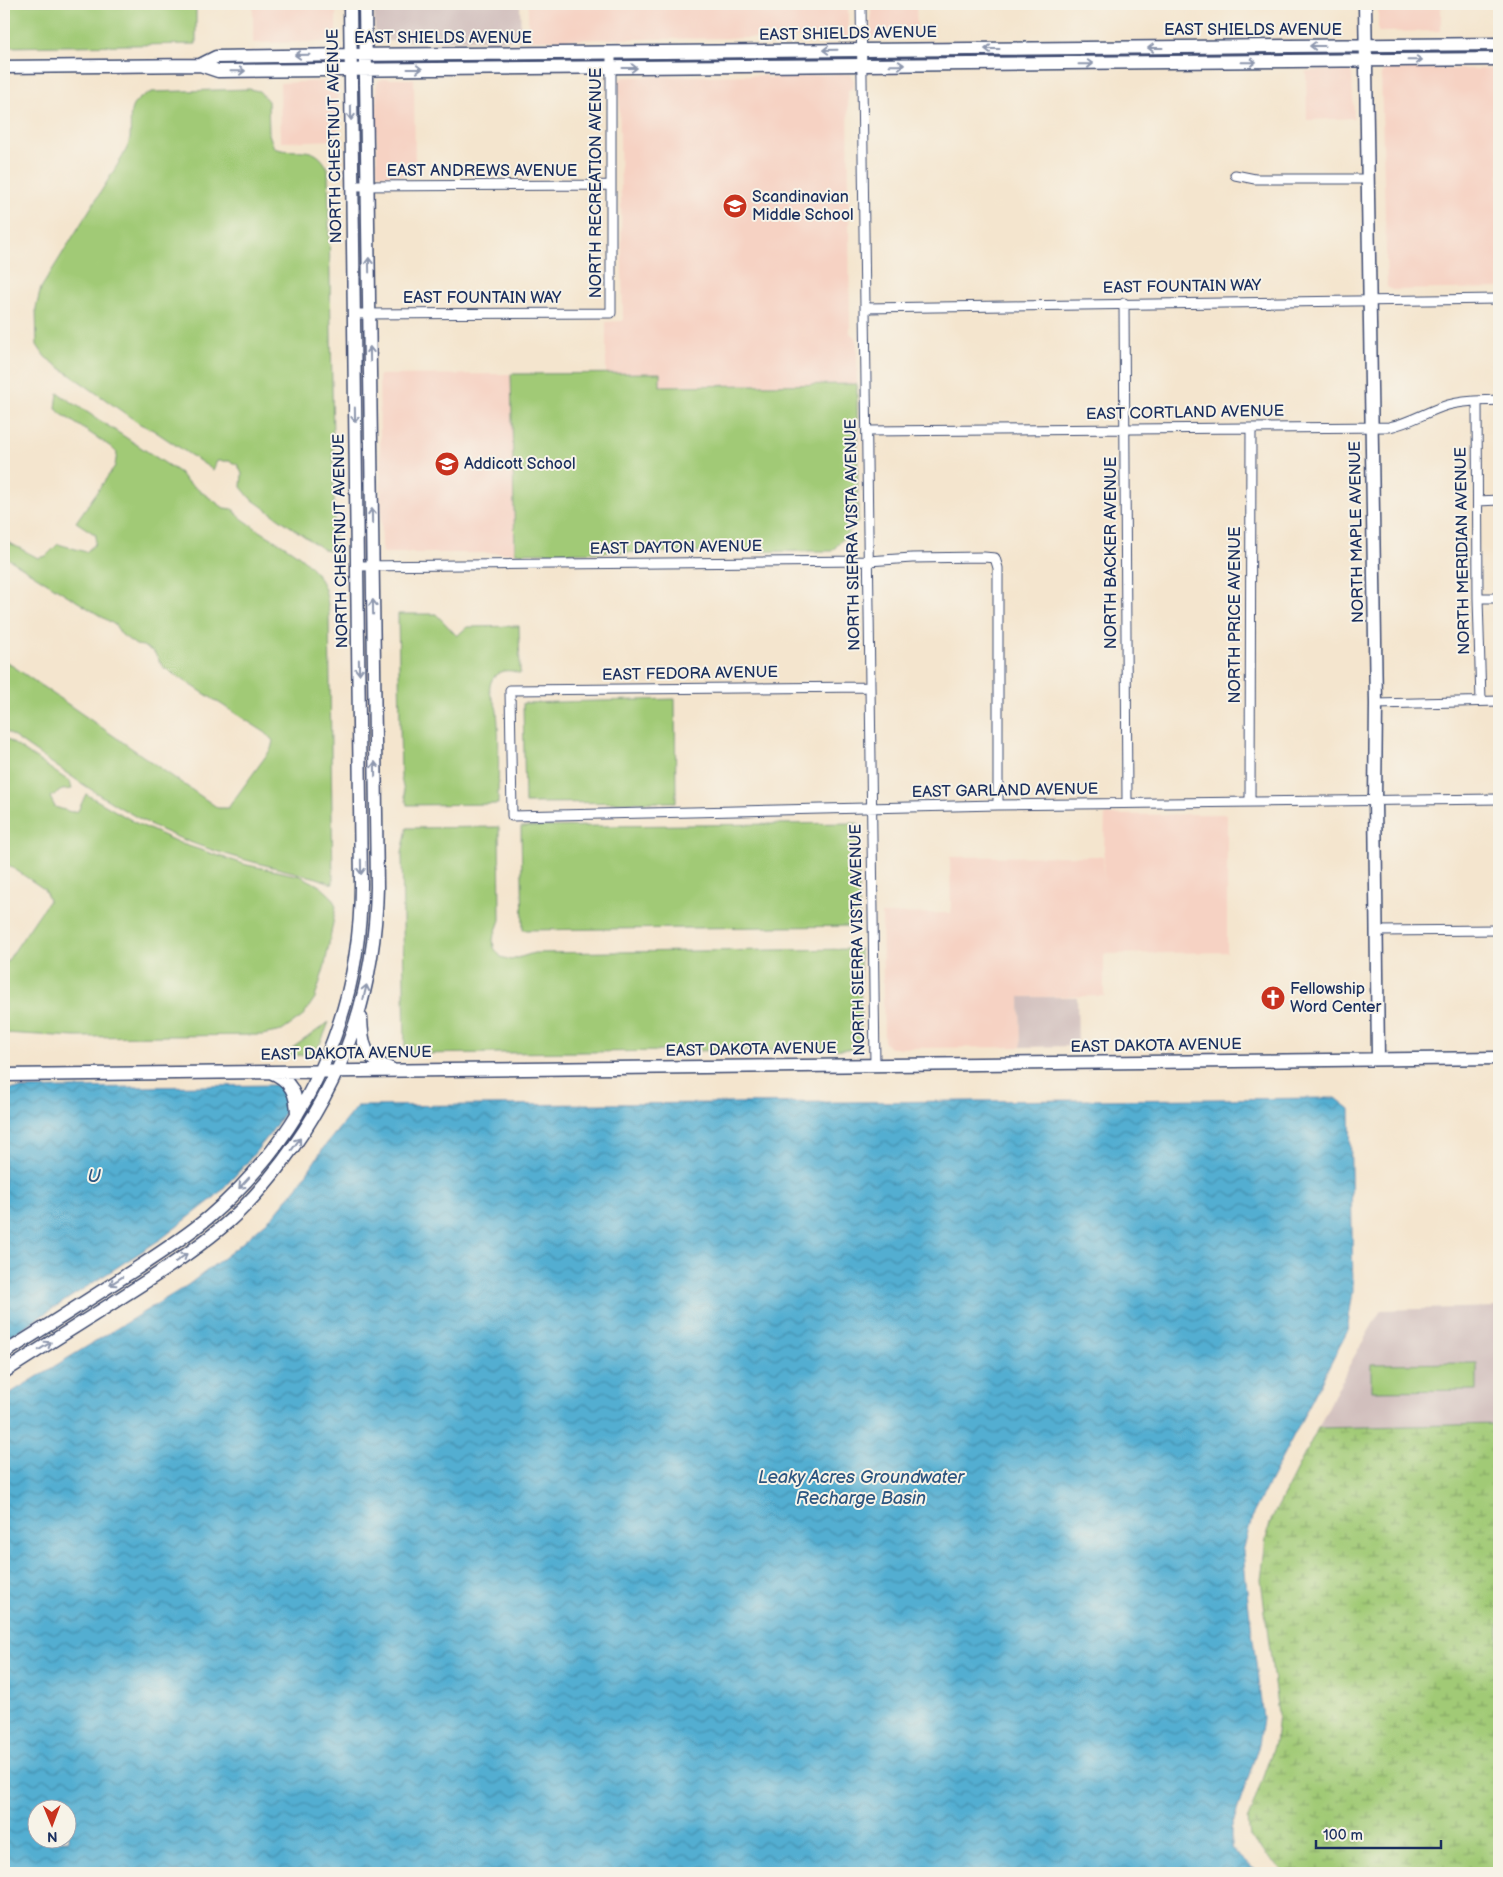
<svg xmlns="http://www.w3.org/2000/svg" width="1503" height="1877" font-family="'Balsamiq Sans',sans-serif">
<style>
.built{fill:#f6d2c3}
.industrial{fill:#d1bfbd}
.green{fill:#a1ca76;stroke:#5e7c6a}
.wetland{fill:url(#wetland-marsh);stroke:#5e7c6a}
.water{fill:url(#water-waves);stroke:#376e98;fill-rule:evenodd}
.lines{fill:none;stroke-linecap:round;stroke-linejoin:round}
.street-casing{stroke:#3c4a6f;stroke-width:11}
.secondary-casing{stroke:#3c4a6f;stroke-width:15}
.street{stroke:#fff;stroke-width:9}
.secondary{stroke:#fff;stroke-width:12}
.oneway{stroke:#8d97ae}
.labels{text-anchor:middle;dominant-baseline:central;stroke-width:4;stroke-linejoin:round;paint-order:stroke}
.street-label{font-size:16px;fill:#1b2f5e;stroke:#f7f3e8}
.poi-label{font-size:16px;fill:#1b2f5e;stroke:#f7f3e8;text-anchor:start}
.water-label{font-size:18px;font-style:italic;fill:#2c5580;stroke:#f7f3e8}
</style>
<defs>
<pattern id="wetland-marsh" width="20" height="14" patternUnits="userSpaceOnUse" patternTransform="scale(1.25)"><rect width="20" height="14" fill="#a1ca76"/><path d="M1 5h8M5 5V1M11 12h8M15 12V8" fill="none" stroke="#82a464"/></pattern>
<pattern id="water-waves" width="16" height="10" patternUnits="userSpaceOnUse" patternTransform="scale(1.25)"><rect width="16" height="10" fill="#53aed1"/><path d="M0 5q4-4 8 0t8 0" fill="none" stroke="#448ead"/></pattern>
</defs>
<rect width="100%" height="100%" fill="#f7f3e8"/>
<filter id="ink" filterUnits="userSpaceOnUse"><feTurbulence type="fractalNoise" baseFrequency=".02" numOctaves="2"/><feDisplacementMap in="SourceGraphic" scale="10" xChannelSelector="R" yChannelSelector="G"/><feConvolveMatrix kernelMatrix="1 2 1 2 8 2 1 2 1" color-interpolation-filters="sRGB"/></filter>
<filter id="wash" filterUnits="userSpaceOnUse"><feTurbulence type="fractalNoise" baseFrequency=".0096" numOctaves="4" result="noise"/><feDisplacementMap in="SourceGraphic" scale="20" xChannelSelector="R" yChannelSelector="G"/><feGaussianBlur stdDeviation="1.12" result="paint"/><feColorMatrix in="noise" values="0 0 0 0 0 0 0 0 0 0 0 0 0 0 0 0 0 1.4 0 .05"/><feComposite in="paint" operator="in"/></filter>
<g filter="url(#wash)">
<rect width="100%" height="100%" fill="#f4e5ce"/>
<path class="built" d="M253 4H336V38L329 42 253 43Z
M528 4H848V37L528 40Z
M871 4H916L917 36 871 37Z
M1378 4H1441V31L1378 32Z
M1385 69H1499V288L1392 290 1387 287 1381 74Z
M1348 70 1352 74 1354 118 1307 120 1306 71Z
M849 74 854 80V87L848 91 850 333 857 339V384L660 386V373H606V322L623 321 619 80 624 77 765 75 768 78 803 77 804 75Z
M383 79H414L415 175H381L377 172 376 86 378 81Z
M333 81 338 86 337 140 281 142 280 83Z
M511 374 515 553H382L379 375Z
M1227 814V952L1104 954V996L1020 997 1021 1047 890 1048 884 1042 882 914 951 913 950 857 1103 856V886L1105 815Z"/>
<path class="industrial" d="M374 4H520L521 40 375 41Z
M1020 997H1077L1078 1046 1021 1047Z
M1499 1307V1424L1318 1428 1351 1362 1381 1310Z"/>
<path class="green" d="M4 4H196V44L4 47Z
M249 89 259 91 268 101 269 134 274 148C297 156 314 141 328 169L335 547 331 552 321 548 250 498 241 487 242 474 238 465 229 461H217L213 470 153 430 140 424 45 357 37 345 36 308 41 288 123 156C125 151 130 144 130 138 132 113 124 104 152 92Z
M660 373V386L857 384 858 522 832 551 515 553 511 374Z
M58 393 180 473 186 481 224 508 233 509C238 517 246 521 254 527 280 545 310 555 324 587 327 594 328 605 329 614L333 884 317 878C265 865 210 853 161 830 105 802 55 765 4 730V660L218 808H228L271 749 273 741 266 733 163 667 154 652 143 646 136 645 122 635 115 625 4 556V540L38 558 46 556 58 544 86 552 95 544 96 535 76 522 115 466 117 453 111 447 60 413 56 408Z
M398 614H436L457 636 467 627 519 626 520 674C509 668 496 670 491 682 486 694 496 701 497 711 500 740 498 775 498 804L407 805 401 778Z
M675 699 676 802 525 803 523 703Z
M4 737 70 782 72 789 62 790 50 797 55 807 71 812 78 811 86 794 138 824 182 844 247 865 301 876 320 886 332 897 336 907 325 965 315 998 302 1017 282 1031 262 1035 76 1037 4 1033V966L49 900 44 889 4 862Z
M858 823 859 926 523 930 521 827Z
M499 827 500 920 493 939 494 948 501 957 511 960 534 953 860 949 861 1049 405 1054 402 853 407 828Z
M329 1022C316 1056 317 1055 281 1056Z
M1477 1363V1390L1371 1391V1364Z"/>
<path class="wetland" d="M1499 1424V1873H1286L1250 1838 1248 1819 1275 1743 1278 1714 1261 1580 1266 1539 1271 1520 1318 1428Z"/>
<path class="water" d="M275 1085 285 1089 289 1097 288 1107 270 1134 245 1165 215 1197 161 1239 4 1340V1089Z
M1336 1098 1350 1109 1353 1291 1347 1332 1253 1514 1243 1551 1248 1601 1263 1718 1259 1745 1231 1829V1848L1258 1873H4V1397L188 1285 235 1249 273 1216 299 1185 324 1147 357 1106ZM38 1810H68V1840H38Z"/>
</g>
<g filter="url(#ink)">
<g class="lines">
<defs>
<path id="street" d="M861 4 875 1065
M1235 175 1255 179H1368
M352 186 611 185
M1124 303 1127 803
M865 308 1499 299
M354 314 611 313V53
M1477 401 1478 598 1481 701
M867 431 1389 427C1410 423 1427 411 1448 405 1465 400 1482 401 1499 400
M1478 501 1499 500
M357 566 868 561 912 558 984 557 995 558 998 568V805
M1478 598H1499
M870 687 510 690 512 816 998 805 1499 799
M1376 704 1499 701
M1250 802 1251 428
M1377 931 1499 930"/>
<path id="secondary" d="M1365 4 1376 704 1375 800 1378 1059
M200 65 216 57 350 55 1499 44
M4 67 200 65 218 71 1499 59
M361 1018C362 1044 364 1059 391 1069
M270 1072C291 1080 297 1094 297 1115
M4 1075 1499 1058
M4 1353C44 1328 85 1302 125 1276 154 1257 183 1239 209 1217 308 1132 361 1013 361 884L350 4
M4 1372C44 1346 85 1321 125 1295 158 1274 191 1253 221 1228 245 1208 265 1185 283 1161 345 1079 375 990 377 887L365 4"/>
</defs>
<use href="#street" class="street-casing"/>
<use href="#secondary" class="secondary-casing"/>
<use href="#street" class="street"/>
<use href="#secondary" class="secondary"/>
</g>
<defs><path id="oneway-shaft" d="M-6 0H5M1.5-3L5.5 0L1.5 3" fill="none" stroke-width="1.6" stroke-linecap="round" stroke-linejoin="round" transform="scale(1.25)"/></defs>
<g class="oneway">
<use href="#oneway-shaft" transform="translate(1317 46) rotate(180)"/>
<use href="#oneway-shaft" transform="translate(1155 48) rotate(180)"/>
<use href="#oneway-shaft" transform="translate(992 49) rotate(180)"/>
<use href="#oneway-shaft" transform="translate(830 50) rotate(179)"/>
<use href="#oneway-shaft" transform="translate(302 55) rotate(179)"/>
<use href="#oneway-shaft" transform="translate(1415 60) rotate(-1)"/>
<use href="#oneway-shaft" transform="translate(1249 62) rotate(-1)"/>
<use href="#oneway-shaft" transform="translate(1086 64) rotate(-1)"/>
<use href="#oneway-shaft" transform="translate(897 65) rotate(-1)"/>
<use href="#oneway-shaft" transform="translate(630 68)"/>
<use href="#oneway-shaft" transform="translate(415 69)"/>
<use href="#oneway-shaft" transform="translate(238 71) rotate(-1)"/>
<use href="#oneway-shaft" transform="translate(351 113) rotate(89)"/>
<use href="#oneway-shaft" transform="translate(369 265) rotate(-91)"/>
<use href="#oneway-shaft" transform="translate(370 354) rotate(-91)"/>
<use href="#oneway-shaft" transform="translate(355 415) rotate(89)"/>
<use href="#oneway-shaft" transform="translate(372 516) rotate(-91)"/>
<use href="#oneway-shaft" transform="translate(373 607) rotate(-91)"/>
<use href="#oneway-shaft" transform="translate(359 667) rotate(89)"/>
<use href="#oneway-shaft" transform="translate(375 769) rotate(-91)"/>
<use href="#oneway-shaft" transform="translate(361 867) rotate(89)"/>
<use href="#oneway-shaft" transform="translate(365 992) rotate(-77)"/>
<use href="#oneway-shaft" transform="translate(296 1144) rotate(-54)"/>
<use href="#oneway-shaft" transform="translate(244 1183) rotate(133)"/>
<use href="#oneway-shaft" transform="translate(181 1258) rotate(-35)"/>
<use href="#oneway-shaft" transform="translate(116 1281) rotate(147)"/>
<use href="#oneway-shaft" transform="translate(45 1346) rotate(-33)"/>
</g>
</g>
<defs>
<symbol id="school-disc" viewBox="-11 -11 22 22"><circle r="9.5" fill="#c8321e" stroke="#f7f3e8"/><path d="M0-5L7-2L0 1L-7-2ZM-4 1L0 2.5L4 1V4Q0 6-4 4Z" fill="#fff"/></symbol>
<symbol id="church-disc" viewBox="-11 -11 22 22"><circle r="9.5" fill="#c8321e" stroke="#f7f3e8"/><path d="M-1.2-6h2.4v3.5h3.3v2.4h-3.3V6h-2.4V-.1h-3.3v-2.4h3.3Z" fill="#fff"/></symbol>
</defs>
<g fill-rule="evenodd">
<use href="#school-disc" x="721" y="192" width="28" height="28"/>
<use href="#school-disc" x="433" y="450" width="28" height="28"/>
<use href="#church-disc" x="1259" y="984" width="28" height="28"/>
</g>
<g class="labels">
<g class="street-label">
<text x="1253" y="30">EAST SHIELDS AVENUE</text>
<text transform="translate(848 34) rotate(-1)">EAST SHIELDS AVENUE</text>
<text x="443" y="38">EAST SHIELDS AVENUE</text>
<text transform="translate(335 136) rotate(-91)">NORTH CHESTNUT AVENUE</text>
<text x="482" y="171">EAST ANDREWS AVENUE</text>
<text transform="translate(596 183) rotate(-90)">NORTH RECREATION AVENUE</text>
<text transform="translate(1182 287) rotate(-1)">EAST FOUNTAIN WAY</text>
<text x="482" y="298">EAST FOUNTAIN WAY</text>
<text transform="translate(1185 413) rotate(-1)">EAST CORTLAND AVENUE</text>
<text transform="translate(1357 532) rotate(-91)">NORTH MAPLE AVENUE</text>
<text transform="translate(853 535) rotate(-91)">NORTH SIERRA VISTA AVENUE</text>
<text transform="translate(341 541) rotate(-91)">NORTH CHESTNUT AVENUE</text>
<text transform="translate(676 548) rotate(-1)">EAST DAYTON AVENUE</text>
<text transform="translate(1463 551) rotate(-91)">NORTH MERIDIAN AVENUE</text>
<text transform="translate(1111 553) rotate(-90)">NORTH BACKER AVENUE</text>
<text transform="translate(1235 615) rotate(-90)">NORTH PRICE AVENUE</text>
<text transform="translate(690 674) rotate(-1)">EAST FEDORA AVENUE</text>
<text transform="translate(1005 791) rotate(-1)">EAST GARLAND AVENUE</text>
<text transform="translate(858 940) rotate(-91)">NORTH SIERRA VISTA AVENUE</text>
<text transform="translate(1156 1046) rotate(-1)">EAST DAKOTA AVENUE</text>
<text transform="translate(751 1050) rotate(-1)">EAST DAKOTA AVENUE</text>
<text transform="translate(346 1054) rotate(-1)">EAST DAKOTA AVENUE</text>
</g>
<g class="poi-label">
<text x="752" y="197">Scandinavian<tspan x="752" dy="18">Middle School</tspan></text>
<text x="464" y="464">Addicott School</text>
<text x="1290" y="989">Fellowship<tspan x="1290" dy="18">Word Center</tspan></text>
</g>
<g class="water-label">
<text x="94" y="1176">U</text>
<text x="861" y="1477">Leaky Acres Groundwater<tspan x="861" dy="21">Recharge Basin</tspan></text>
</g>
</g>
<rect width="1503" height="1877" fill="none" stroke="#f7f3e8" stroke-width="20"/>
<g transform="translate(52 1824) rotate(179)"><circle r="24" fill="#f7f3e8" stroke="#9fa5b1"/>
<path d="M0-4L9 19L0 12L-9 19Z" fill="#c8321e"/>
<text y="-8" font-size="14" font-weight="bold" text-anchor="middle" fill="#1b2f5e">N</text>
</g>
<path d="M1316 1840v8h125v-8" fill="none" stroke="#1b2f5e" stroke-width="2.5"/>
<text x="1323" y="1840" font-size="15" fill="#1b2f5e" stroke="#f7f3e8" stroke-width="4" paint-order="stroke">100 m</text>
</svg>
